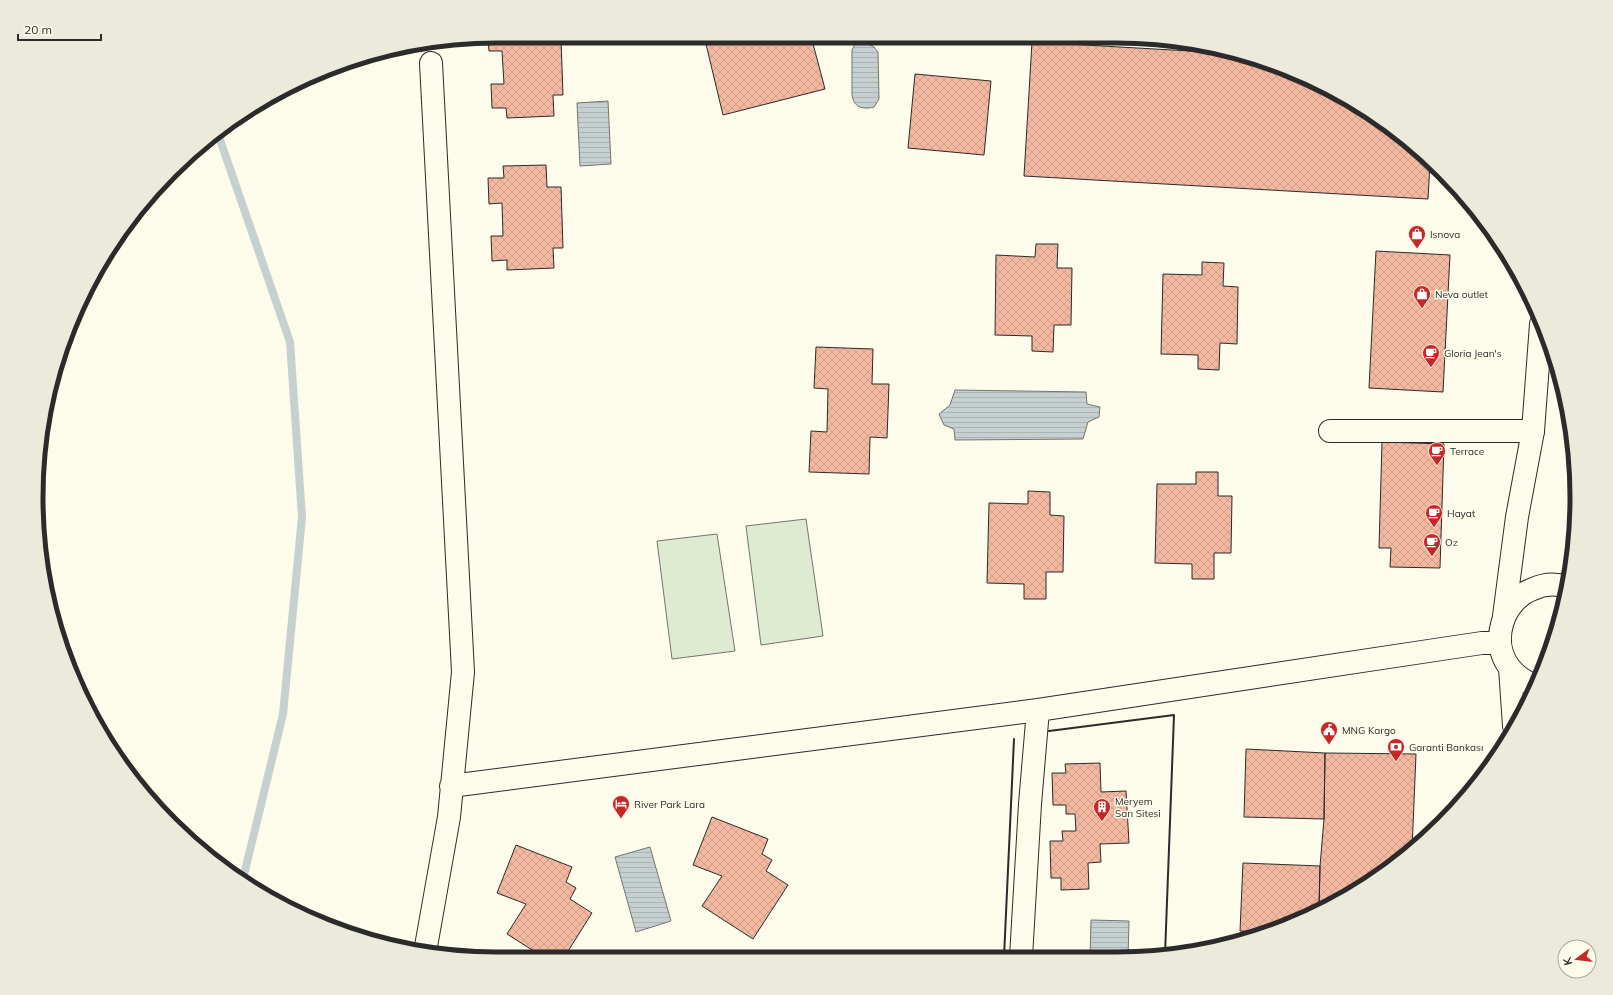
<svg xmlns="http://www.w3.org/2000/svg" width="1613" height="995" font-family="Mulish,sans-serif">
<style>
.park{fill:#deebd1;stroke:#74746e}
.water{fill:url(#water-rules);stroke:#74746e}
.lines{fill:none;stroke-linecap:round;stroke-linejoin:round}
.stream{stroke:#c7d0d0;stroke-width:8}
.building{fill:url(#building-cross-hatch);stroke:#2b2b2b}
.minor-casing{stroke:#2b2b2b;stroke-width:24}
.major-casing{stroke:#2b2b2b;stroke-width:24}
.minor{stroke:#fdfbea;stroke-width:22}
.major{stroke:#fdfbea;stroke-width:22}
.wall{stroke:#2b2b2b;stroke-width:2}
.labels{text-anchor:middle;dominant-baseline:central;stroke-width:3;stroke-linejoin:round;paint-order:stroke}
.poi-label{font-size:10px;fill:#2b2b2b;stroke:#fdfbea;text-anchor:start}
.rim{fill:none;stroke:#2b2b2b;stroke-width:5}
</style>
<defs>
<pattern id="water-rules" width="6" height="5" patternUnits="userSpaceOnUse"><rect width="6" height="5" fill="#c7d0d0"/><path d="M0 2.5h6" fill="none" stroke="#abb3b3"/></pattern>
<pattern id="building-cross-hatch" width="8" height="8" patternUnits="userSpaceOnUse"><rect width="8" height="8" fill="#f2b8a0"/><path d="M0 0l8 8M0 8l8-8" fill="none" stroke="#d09e8a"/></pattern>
</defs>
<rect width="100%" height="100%" fill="#fdfbea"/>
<path class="park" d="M806 519 823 636 761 645 746 526Z
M717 534 735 651 672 659 657 541Z"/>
<path class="water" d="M863 43 873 46 878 52 879 99 874 107C862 110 853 107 852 94V50L855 44Z
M608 101 611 164 580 166 577 103Z
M955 390 1086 392 1087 404 1100 407 1099 417 1088 422 1083 439 955 440 954 429 944 425 939 414 950 405Z
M650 847 671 921 636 932 615 857Z
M1091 920 1129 921 1128 958H1090Z"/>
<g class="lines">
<path class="stream" d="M217 131 290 342 302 517 283 714 243 879"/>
</g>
<path class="building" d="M488 40H561L563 95H553L554 116 507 118 506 108H492L491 84H504L502 51H489Z
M705 40H812L825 89 723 115Z
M1032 42 1225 53 1292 71 1396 131 1430 163 1428 199 1024 176Z
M915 74 991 81 984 155 908 148Z
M546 165 547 187H561L563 248H553L554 268 507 270V260L492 261 491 236H503L502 203 489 204 488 178H504L503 166Z
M1036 244H1058L1057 268H1072L1071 325H1054L1053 352 1032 351V336L995 335 996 255 1035 257Z
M1376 251 1450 255 1443 392 1369 388Z
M1202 262 1224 263 1223 286 1238 287 1237 344 1220 343 1219 370 1198 369V355L1161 354 1163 274 1202 275Z
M816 347 873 349 872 384H889L887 438 870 437 869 474 809 472 811 431 827 432 828 389 814 388Z
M1382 442 1444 444 1440 568 1390 567 1391 548H1379Z
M1196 472H1218V496H1232L1231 553H1214V579H1192V564L1155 563 1157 484H1196Z
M1028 491 1050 492V515L1064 516 1063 572H1046V599H1024V584L987 583 989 503 1028 504Z
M1246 749 1325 753 1324 819 1244 817Z
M1325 753 1416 754 1412 850 1346 897 1319 909 1320 866 1324 819Z
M1100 763 1101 792 1126 791 1129 843 1100 844 1101 862 1088 863 1089 889 1061 890V878H1051L1050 841H1063L1062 831H1076L1075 814H1066V805H1053L1052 773H1066L1065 764Z
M712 817 768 839 762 854 772 860 766 871 788 885 753 939 702 906 722 876 693 865Z
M516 845 572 867 566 882 576 888 570 899 592 913 565 956 540 955 507 934 526 904 497 893Z
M1243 863 1320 866 1319 909 1263 932 1240 931Z"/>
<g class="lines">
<defs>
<path id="minor" d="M1330 431H1533
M451 786 1038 710 1455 647 1482 643H1500
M425 952 449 817 463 672 431 63
M1021 957 1030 804 1038 710"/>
<path id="major" d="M1504 616 1517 517 1533 431 1541 324
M1510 668 1514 726
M1535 686C1526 682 1517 677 1510 668 1489 642 1503 600 1533 589 1544 584 1555 583 1566 587"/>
</defs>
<use href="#minor" class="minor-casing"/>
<use href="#major" class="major-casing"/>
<use href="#minor" class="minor"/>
<use href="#major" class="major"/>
<path class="wall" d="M1049 731 1174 715 1165 955
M1004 957 1014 739"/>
</g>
<defs>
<symbol id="shop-pin" viewBox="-11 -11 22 30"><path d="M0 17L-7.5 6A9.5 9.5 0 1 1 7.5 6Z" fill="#c62828" stroke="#fdfbea"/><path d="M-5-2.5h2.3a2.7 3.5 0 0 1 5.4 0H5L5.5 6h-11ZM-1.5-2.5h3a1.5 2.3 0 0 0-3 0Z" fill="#fff"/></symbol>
<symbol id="cafe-pin" viewBox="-11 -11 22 30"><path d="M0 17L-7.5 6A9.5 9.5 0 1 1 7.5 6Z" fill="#c62828" stroke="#fdfbea"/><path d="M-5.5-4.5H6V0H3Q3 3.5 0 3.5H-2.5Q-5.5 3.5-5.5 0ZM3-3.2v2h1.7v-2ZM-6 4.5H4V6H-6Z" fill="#fff"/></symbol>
<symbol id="civic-pin" viewBox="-11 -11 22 30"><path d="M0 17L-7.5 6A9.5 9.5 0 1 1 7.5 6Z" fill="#c62828" stroke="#fdfbea"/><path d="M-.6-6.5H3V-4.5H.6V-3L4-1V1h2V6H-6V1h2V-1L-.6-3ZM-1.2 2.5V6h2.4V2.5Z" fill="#fff"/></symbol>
<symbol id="bank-pin" viewBox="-11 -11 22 30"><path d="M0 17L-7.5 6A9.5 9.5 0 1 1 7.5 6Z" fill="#c62828" stroke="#fdfbea"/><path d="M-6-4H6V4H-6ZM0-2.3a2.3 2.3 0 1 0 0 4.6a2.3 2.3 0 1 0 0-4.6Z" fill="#fff"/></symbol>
<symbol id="hotel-pin" viewBox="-11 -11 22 30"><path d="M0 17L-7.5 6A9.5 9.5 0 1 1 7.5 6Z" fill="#c62828" stroke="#fdfbea"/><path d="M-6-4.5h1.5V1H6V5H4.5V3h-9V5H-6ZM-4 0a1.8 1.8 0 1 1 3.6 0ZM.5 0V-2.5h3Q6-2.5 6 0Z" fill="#fff"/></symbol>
<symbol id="building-pin" viewBox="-11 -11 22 30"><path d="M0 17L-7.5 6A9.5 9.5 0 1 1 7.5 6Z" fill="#c62828" stroke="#fdfbea"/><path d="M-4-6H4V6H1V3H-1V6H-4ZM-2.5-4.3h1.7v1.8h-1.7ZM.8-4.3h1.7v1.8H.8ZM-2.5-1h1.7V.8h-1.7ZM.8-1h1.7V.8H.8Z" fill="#fff"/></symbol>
</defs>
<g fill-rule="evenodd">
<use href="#shop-pin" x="1407" y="224" width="20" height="27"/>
<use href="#shop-pin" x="1412" y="284" width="20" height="27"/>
<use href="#cafe-pin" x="1421" y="343" width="20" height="27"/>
<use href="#cafe-pin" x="1427" y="441" width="20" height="27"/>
<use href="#cafe-pin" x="1424" y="503" width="20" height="27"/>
<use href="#cafe-pin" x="1422" y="532" width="20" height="27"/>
<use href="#civic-pin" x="1319" y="720" width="20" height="27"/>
<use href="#bank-pin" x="1386" y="737" width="20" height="27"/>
<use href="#hotel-pin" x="611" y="794" width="20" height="27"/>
<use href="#building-pin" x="1092" y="797" width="20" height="27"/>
</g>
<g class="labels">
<g class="poi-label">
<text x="1430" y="234">Isnova</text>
<text x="1435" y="294">Neva outlet</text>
<text x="1444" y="353">Gloria Jean's</text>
<text x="1450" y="451">Terrace</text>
<text x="1447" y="513">Hayat</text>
<text x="1445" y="542">Oz</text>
<text x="1342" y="730">MNG Kargo</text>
<text x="1409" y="747">Garanti Bankası</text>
<text x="1115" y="801">Meryem<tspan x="1115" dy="12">Sarı Sitesi</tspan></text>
<text x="634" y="804">River Park Lara</text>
</g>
</g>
<path d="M0 0H1613V995H0ZM497 43H1116A454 454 0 0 1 1570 497V498A454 454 0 0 1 1116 952H497A454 454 0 0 1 43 498V497A454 454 0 0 1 497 43Z" fill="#eceadb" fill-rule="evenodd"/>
<path class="rim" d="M497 43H1116A454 454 0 0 1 1570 497V498A454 454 0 0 1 1116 952H497A454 454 0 0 1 43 498V497A454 454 0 0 1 497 43Z"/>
<g transform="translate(1577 959) rotate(255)"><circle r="19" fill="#fdfbea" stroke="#a9a89e"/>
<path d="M0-3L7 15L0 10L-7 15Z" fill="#c62828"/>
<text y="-6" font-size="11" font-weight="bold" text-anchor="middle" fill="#2b2b2b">K</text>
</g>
<path d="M18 34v6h83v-6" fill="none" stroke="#2b2b2b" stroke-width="2"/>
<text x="24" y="34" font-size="12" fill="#2b2b2b" stroke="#fdfbea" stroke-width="3" paint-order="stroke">20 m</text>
</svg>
